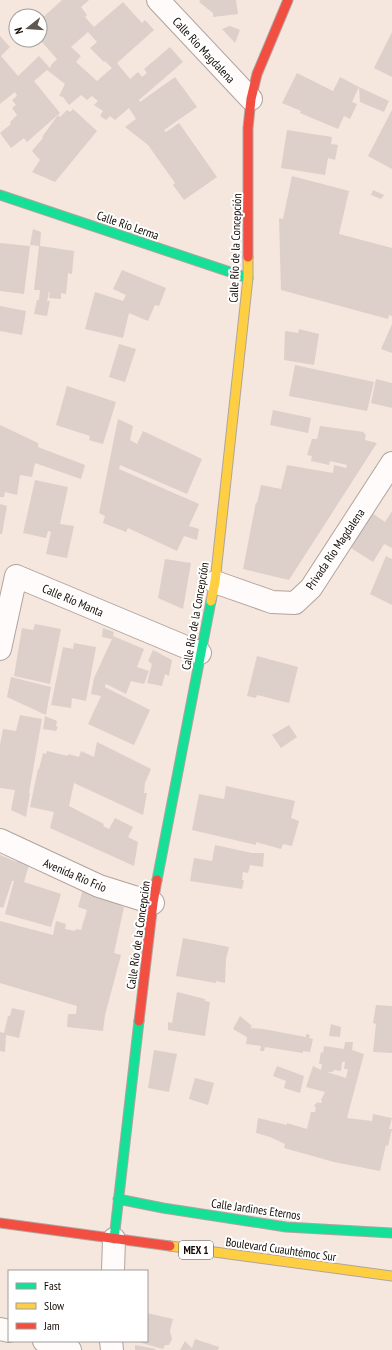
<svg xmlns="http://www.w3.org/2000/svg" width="392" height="1350" font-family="'PT Sans Narrow',sans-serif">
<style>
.building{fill:#ddcfca;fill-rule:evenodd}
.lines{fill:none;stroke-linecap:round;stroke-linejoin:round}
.street-casing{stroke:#b0a49d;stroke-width:24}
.fast-casing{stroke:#b0a49d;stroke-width:11}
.slow-casing{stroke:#b0a49d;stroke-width:11}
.jam-casing{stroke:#b0a49d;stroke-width:11}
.street{stroke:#fefbfa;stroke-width:22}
.fast{stroke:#16e098;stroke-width:9}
.slow{stroke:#ffcf43;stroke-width:9}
.jam{stroke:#f24e42;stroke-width:9}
.labels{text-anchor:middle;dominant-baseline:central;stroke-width:4;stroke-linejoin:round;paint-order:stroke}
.shield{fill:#fff;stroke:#5a544f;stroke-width:1}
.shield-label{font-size:11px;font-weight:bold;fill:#130a04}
.street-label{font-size:12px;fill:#130a04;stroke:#fff}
</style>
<rect width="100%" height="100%" fill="#f5e7de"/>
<path class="building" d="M62 0H89L81 7 87 15 85 17 94 27 123 2 142 23 145 20 154 30 117 63 130 79 138 72 142 77 147 73 144 69 170 47 183 62 139 100 140 102 175 77 197 107 164 130 166 132 179 123 217 177 184 200 173 185 175 183 148 145 125 127 136 119 129 108 115 120 110 116 106 120 100 116 103 111 94 105 98 101 92 96 87 100 81 95 69 105 63 97 59 96 65 84 47 70 34 81 60 113 27 142 24 138 11 148 0 133 11 124 10 122 17 115 12 108 16 105 12 100 17 96 15 92 0 104V36L10 47 1 56 18 76 39 56 50 68 51 67V65L57 59 40 40V20ZM88 32 97 42 90 48 104 62 105 61 112 68 97 81 76 62 81 56 71 47Z
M200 0H236L238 14 213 17V13L199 2Z
M230 26 240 30 235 43 222 29Z
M392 32V77L374 68Z
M297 73 333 91 340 77 359 87 352 102 357 104 350 119 344 116 338 129 300 113 301 111 282 103Z
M359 87 389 101 384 112 360 102Z
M73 109 97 131 55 182 32 172 40 160 32 151 43 138 42 137 58 115 60 117 67 110 70 112Z
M392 110V169L368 156Z
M287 130 332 137 331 144 338 145 335 160 328 158 325 175 281 168Z
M292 176 349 191 339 234 392 248V316L389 315 388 319 281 290 279 218 283 219Z
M373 190 384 195 381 199 371 195Z
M33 229 41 232 40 246 74 251 72 274 68 273 66 294 61 293V299L49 298 50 292H49L47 301H50L47 316 34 314 37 300H39L40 290H34L39 246 30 245Z
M0 243 30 246 24 294 0 291Z
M122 270 166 288 159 306 155 305 148 321 129 313 123 338 85 329 95 292 123 301 126 295 113 289Z
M0 306 26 311 22 335 0 331Z
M392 324V353L381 349Z
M299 329 319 334 314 365 284 360 285 331 298 333Z
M119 344 136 349 125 382 109 377Z
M295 365 374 382 367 411 289 396Z
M376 379 392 383V408L371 403Z
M67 386 116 402 103 444 89 440 90 436 56 425Z
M273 410 311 418 308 433 270 425Z
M118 419 133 426 130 440 137 444 143 431 202 459 187 494 120 465 119 469 199 504 189 526 199 529 197 540 184 536 177 551 128 528 126 532 103 523 105 516 99 513Z
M0 425 38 443V447L85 465 81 479 35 463 32 477 20 475 17 495 5 492 4 497H0Z
M320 426 364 432V434H366L365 440 377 443 289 580 243 569 256 502 257 503 261 485 281 489 287 465 333 473 334 465 346 468 347 465 330 461 329 465 311 461 312 456 307 455 312 439H317Z
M35 480 68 487 60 524 74 526 67 558 46 554 51 532 48 531 46 538 23 533Z
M0 504 7 506 2 534H0Z
M392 511V548L384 544 373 562 351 548 372 513 385 522Z
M386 556 392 559V605L370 594Z
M165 559 191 563 183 609 158 598Z
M35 624 61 629 50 684 14 676 22 628 33 630Z
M103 628 114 632 113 636 144 649 137 667 149 671 144 684 131 681 126 694 106 684 105 687 150 710 134 745 88 724 101 696 91 694 94 678 112 639 102 637Z
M74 643 96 647 86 701 72 698 71 708 51 705 63 647 73 649Z
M153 650 172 660 169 676 165 674 162 686 147 683 152 664 148 661Z
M257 656 298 667 289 703 257 695 256 698 247 696Z
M11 677 51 687 46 715 7 697Z
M20 715 42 719 29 793H30L26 817 11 810 15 790 0 788V745L3 729 16 731Z
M45 716 57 721 56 726 58 727 56 731 43 729Z
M289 725 297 737 281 748 272 735Z
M97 742 151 769 145 783 144 793H147L143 815 74 783 69 806 104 824 103 826 109 829 115 818 133 827 128 837 138 842 134 866 50 828 54 812 30 807 38 769H39L43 753 46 754 47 751 68 756V754L79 757 81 751 94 757Z
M226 786 295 801 291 818 299 821 292 846 283 844 281 849 256 842V845L192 830 199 794 224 799Z
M215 845 252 853H264L263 867 250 865 248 873 243 872 242 880H244L242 889 190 881 194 858 212 861Z
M0 855 17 862 18 860 29 865 24 882 61 894 51 927 5 914 14 881H12L3 908 0 907Z
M83 889 124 907 114 953 121 955 105 1015 103 1031 67 1027 68 1014H76L77 1006 0 983V921L53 935 56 921 66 924 65 929 75 931 76 929 81 930 87 910 78 907Z
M183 938 229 947 226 959 225 983 216 981V983L176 976Z
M177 992 205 999V1001L210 1002 205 1036 168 1030V1022L172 1023Z
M376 1005 392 1006V1053L373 1052 376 1024 373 1023Z
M12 1008 25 1011 19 1038 6 1035 5 1052 0 1051V1032L4 1033 8 1016H10Z
M240 1016 252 1026 250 1028 263 1029 306 1037V1034L310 1035 309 1038 313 1039 310 1052 303 1051V1053L265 1047 264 1051H260L261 1046 246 1044 247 1037 233 1029Z
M331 1024 341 1027 340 1037 329 1036Z
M345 1042H353L352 1050 364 1054 347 1118 372 1121 373 1114 392 1118 389 1129H392L388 1146 386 1145 380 1171 334 1162 284 1148 285 1144 270 1137 256 1133 258 1118 287 1125V1123L307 1129 311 1112H315L316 1107H314L315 1104H316L317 1102 321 1103 322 1101 321 1100 325 1092 306 1087 313 1066 321 1070 322 1064H319L321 1052 323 1053 324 1046 344 1049ZM342 1062H345L344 1069H348L346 1078 327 1072H333L334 1070 341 1071Z
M154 1050 177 1054 169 1092 148 1088Z
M277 1066 304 1076 300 1093 284 1088 286 1081 273 1076Z
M195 1078 214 1083 208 1105 189 1099Z
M147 1313 173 1319 170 1331 172 1339 169 1345H165L163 1349 135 1341H147Z
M195 1339 219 1347 218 1350H180L185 1341 192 1348Z
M135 1345 156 1349 155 1350H135Z"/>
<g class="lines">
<defs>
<path id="street" d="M158 0 251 99
M215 582 272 602 295 603 311 588 392 463
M0 649 16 576 200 653
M0 840 99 886 153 903
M113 1271 114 1239
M0 1329 9 1331
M44 1341 70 1350
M111 1341 112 1350"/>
<path id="fast" d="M0 195 248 278
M157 880 211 601
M118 1199 163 1208 286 1227 392 1233
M114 1239 139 1021"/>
<path id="slow" d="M211 601 215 582 248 278V257
M170 1246 392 1276"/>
<path id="jam" d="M248 257V128L251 99 257 74 288 0
M139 1021 153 903 157 880
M0 1223 170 1246"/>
</defs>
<use href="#street" class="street-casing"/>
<use href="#fast" class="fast-casing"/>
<use href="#slow" class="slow-casing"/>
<use href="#jam" class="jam-casing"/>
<use href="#street" class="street"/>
<use href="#fast" class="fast"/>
<use href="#slow" class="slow"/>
<use href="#jam" class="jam"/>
</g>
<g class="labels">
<rect class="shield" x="179" y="1241" width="34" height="18" rx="3"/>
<g class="shield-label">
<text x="196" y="1250">MEX 1</text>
</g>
<g class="street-label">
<text transform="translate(204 50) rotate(47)">Calle Río Magdalena</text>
<text transform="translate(128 225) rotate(19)">Calle Río Lerma</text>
<text transform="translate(235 248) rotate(-88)">Calle Río de la Concepción</text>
<text transform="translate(335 549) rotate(-56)">Privada Río Magdalena</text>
<text transform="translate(73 600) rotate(23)">Calle Río Manta</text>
<text transform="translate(195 616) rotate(-80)">Calle Río de la Concepción</text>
<text transform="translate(75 875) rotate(23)">Avenida Río Frío</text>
<text transform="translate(138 935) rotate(-82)">Calle Río de la Concepción</text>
<text transform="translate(256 1209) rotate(8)">Calle Jardines Eternos</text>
<text transform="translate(281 1249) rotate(8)">Boulevard Cuauhtémoc Sur</text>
</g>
</g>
<rect x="8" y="1270" width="140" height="72" fill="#ffffff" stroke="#a19d9b"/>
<rect x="16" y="1283" width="20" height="6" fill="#16e098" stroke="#a19d9b"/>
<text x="44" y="1290" font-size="12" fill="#130a04">Fast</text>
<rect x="16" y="1303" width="20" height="6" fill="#ffcf43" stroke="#a19d9b"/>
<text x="44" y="1310" font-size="12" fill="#130a04">Slow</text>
<rect x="16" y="1323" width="20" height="6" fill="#f24e42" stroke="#a19d9b"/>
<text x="44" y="1330" font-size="12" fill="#130a04">Jam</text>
<g transform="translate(28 28) rotate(253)"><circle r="19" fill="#ffffff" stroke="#a19d9b"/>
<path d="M0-3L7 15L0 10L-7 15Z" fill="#625750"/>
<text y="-6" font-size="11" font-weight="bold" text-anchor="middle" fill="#130a04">N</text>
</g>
</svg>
